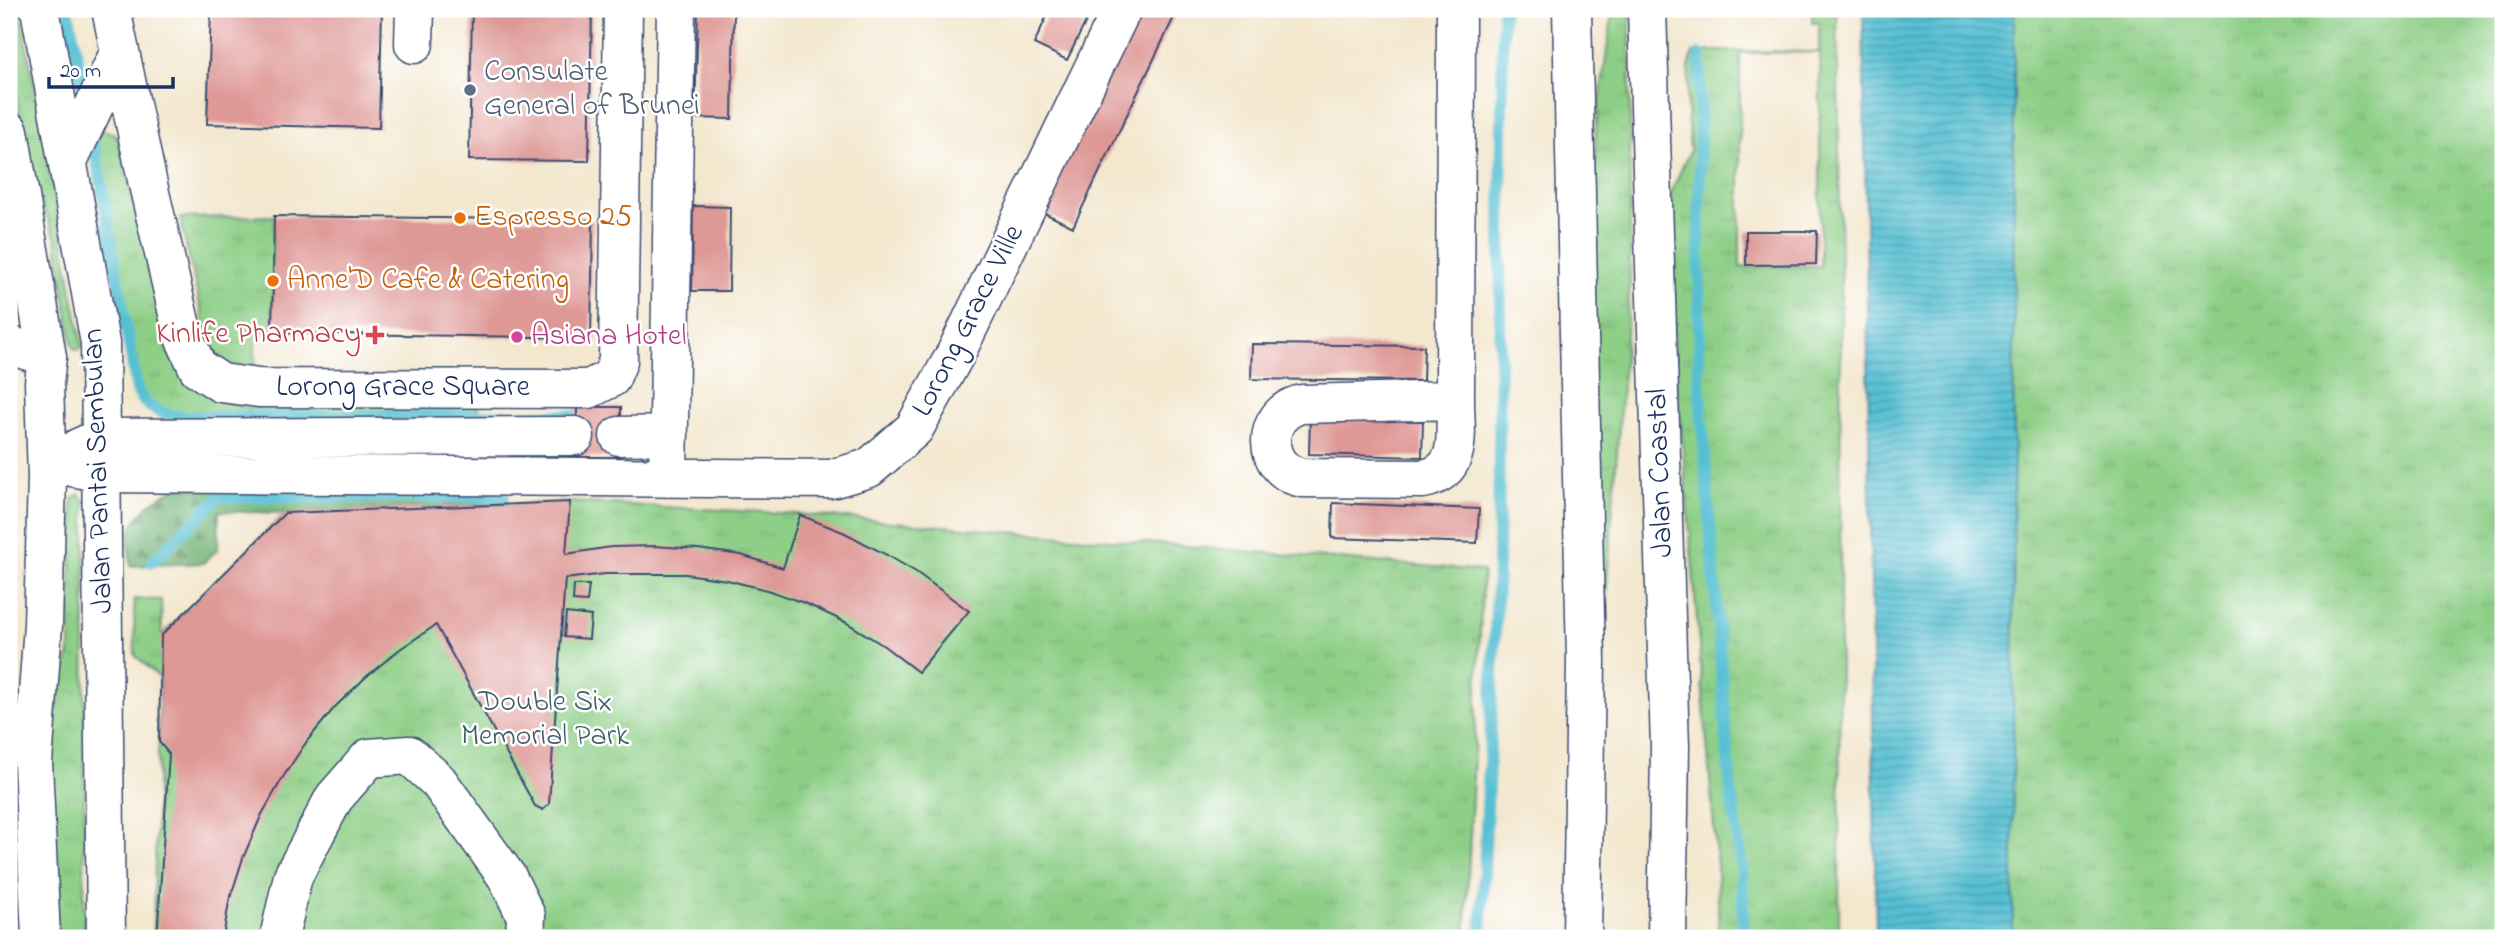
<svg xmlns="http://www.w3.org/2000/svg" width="2512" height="947" font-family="'Indie Flower',sans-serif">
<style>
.grass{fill:url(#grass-tufts);stroke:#547f72;stroke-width:2;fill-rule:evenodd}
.forest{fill:url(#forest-firs);stroke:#467069;stroke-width:2}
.water{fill:url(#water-rules);stroke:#387898;stroke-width:2}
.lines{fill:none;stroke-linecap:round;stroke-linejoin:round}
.stream{stroke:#56c0d3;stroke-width:12}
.building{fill:#de9895}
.minor-casing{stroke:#3b4b6f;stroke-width:41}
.highway-casing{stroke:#3b4b6f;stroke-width:41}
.minor{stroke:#fff;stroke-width:38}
.highway{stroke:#fff;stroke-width:38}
.service-dot{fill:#5c6f8a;stroke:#fff;stroke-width:2.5}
.food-dot{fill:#e8710a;stroke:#fff;stroke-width:2.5}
.health-dot{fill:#e0444e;stroke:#fff;stroke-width:2.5}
.hotel-dot{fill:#d1479c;stroke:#fff;stroke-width:2.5}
.labels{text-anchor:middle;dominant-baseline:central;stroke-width:5;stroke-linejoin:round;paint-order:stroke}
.service-label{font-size:30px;fill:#4e5e75;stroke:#fff;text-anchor:start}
.food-label{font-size:30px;fill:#c56008;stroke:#fff;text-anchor:start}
.street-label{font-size:30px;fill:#1b2f5e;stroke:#fff}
.health-label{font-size:30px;fill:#be3a42;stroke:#fff;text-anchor:end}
.hotel-label{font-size:30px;fill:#b23c85;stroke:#fff;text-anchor:start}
.park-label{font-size:30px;fill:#3e5f6a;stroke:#fff}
</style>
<defs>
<pattern id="grass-tufts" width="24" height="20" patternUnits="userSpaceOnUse" patternTransform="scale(1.75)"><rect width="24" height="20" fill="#8ecf87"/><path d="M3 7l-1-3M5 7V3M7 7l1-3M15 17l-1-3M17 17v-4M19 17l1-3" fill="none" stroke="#7ab277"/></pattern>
<pattern id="forest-firs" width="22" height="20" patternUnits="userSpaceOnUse" patternTransform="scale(1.75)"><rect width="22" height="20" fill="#72b274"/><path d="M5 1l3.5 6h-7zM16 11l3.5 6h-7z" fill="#5d9162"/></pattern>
<pattern id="water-rules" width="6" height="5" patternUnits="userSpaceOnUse" patternTransform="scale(1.75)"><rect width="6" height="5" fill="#56c0d3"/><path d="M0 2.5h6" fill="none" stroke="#469cae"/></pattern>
</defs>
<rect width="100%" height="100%" fill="#fff"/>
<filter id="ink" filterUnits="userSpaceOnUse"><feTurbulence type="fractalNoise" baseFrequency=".0143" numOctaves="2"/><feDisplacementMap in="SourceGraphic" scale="14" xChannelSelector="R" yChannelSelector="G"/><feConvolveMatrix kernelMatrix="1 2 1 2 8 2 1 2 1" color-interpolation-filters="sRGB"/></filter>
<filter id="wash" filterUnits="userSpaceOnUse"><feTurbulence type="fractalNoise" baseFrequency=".00686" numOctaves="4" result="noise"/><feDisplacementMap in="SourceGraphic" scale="28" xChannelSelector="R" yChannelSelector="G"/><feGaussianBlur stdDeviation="1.57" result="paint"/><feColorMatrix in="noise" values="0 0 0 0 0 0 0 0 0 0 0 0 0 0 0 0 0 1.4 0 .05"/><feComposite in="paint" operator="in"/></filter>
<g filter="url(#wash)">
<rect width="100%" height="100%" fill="#f3e7ce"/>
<path class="grass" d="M9 9H20L82 344 81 349 75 350 72 345 56 238 30 176 9 48Z
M1613 9H1630V281L1580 938 1596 126Z
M1812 9H1837L1841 276 1839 938H1719L1717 865 1682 437 1675 378 1671 193 1690 150 1687 107 1689 68 1693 53 1711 51 1819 52V23H1812ZM1820 52V266L1740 267V53Z
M2014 9H2503V938H2013Z
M106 131 115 134 119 142 168 352C187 384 210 401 247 407L478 402V421L170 420 143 405 133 388 91 148 98 132Z
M274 216 272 333 255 334V369C231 366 223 365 209 345L180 218Z
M79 494 85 501 84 938H46L49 706 62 680 70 652 72 500Z
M570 502 798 514 1483 571 1465 938H153L160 678 135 655 134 599 161 600 162 635 285 513Z"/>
<path class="forest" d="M506 485 507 504 285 513 219 511 218 549 203 563 131 566C130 556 127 542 130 533 137 511 158 496 177 488Z"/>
<path class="water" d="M1863 9H2014L2013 938H1876Z"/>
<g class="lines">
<path class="stream" d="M68 9 83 89
M1700 55 1699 379 1730 783 1742 868 1744 938
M93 137 137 390C145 410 165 415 185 417L577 415
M152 562 219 497H504
M1481 938 1498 567 1503 9"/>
</g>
<g id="blocks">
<path class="building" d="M211 9H382L379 128 207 124Z
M472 9H592L589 161 469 160Z
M698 9H734L732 119 695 118Z
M1050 9H1092L1067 60 1034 44Z
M1134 9H1178L1073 227 1038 210Z
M693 206 730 207 729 291H692Z
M274 216 593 220 591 338 272 333Z
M1746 231H1817L1816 264 1746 265Z
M1252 344 1424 346 1423 381 1251 379Z
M577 407H621L620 457H576Z
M1310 417 1423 421 1422 457 1309 454Z
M570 502 566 554 611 547 654 546 698 549 741 555 783 568 800 515 845 533 887 555 916 572 969 611 918 672 884 646 847 623 807 604 767 590 727 580 686 574H605L565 579 549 804 543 810 535 806 436 625 400 649 366 677 335 707 307 741 283 777 261 816 243 858 229 902 223 938H157L169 754 159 742 161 636 285 513Z
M1333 503 1479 509 1477 543 1332 538Z
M574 585H589L587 602 573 601Z
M566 613 591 616 589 639 564 637Z"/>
</g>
</g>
<g filter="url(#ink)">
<use href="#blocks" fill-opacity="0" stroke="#3b4b6f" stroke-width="2"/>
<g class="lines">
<defs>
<path id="minor" d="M40 9 100 343 106 938
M111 9 147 180 183 335 198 368 221 383 259 388 589 389 611 378 618 361 623 9
M414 44 415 9
M9 131 47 357 44 383 47 478 43 625 33 763 41 938
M68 161 120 51
M9 345 47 357
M1455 400 1302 404C1260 413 1261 471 1303 478L1423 479C1464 471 1455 433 1455 400L1456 9
M619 436 669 435
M78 448 100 438 575 436
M47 462 101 473 831 479 869 468 914 429 956 353 1122 9
M668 477 676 9
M279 938 293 876 334 798 369 758 409 755 438 781 507 877 526 916 525 938"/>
<path id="highway" d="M1572 9 1586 661 1582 938
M1647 9 1670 747 1667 938"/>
</defs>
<use href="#minor" class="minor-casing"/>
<use href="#highway" class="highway-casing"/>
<use href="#minor" class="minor"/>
<use href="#highway" class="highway"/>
</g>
</g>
<circle class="service-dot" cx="470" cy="90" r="7"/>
<g class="food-dot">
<circle cx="460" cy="218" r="7"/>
<circle cx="273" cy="281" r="7"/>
</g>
<path class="health-dot" d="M371.5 324.5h7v7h7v7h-7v7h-7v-7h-7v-7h7z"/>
<circle class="hotel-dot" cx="517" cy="337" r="7"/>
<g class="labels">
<g class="service-label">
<text x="484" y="73">Consulate<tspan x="484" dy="34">General of Brunei</tspan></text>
</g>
<g class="food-label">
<text x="474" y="218">Espresso 25</text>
<text x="287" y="281">Anne'D Cafe &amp; Catering</text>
</g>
<g class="street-label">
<text transform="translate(969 321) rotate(-63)">Lorong Grace Ville</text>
<text x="403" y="388">Lorong Grace Square</text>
<text transform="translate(99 471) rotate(-92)">Jalan Pantai Sembulan</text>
<text transform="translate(1661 473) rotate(-92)">Jalan Coastal</text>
</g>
<g class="health-label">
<text x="361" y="335">Kinlife Pharmacy</text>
</g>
<g class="hotel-label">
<text x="531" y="337">Asiana Hotel</text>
</g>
<g class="park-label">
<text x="545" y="703">Double Six<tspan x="545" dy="34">Memorial Park</tspan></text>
</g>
</g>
<rect width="2512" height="947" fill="none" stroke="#fff" stroke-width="35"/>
<path d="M49 77v10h124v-10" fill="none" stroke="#1b2f5e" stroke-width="3.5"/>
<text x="60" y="77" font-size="21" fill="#1b2f5e" stroke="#ffffff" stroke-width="5" paint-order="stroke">20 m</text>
</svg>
